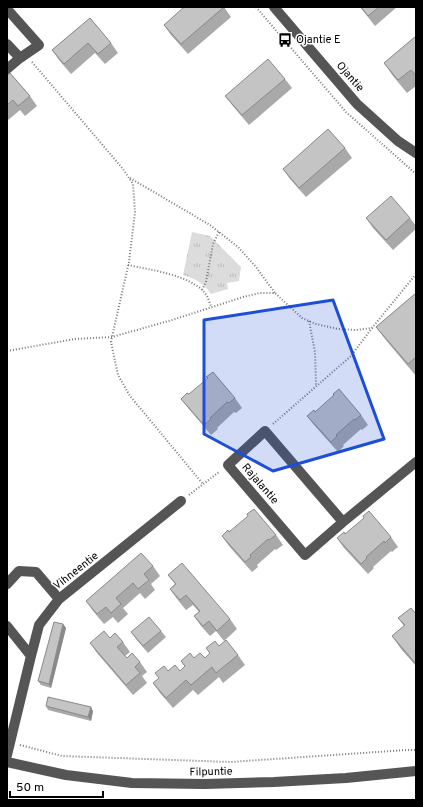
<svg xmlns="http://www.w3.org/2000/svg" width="423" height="807" font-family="Overpass,sans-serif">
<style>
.grass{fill:url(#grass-tufts)}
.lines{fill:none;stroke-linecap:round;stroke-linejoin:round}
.path{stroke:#777;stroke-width:2;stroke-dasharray:1 2;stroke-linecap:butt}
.minor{stroke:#555;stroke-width:10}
.wall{fill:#a9a9a9}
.shaded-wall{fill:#898989}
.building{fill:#c4c4c4;stroke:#898989}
.marked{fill:#1d4ed8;fill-opacity:0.2;stroke:#1d4ed8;stroke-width:3;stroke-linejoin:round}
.labels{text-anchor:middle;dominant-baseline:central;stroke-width:3;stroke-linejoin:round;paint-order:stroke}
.poi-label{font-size:11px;fill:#000;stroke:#fff;text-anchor:start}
.street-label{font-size:11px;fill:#000;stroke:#fff}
</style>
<defs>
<pattern id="grass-tufts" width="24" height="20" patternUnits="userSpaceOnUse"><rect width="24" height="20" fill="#dcdcdc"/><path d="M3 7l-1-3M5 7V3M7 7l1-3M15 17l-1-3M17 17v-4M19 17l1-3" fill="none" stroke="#bbb"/></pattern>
</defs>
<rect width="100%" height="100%" fill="#fff"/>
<path class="grass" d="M192 232 210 236 241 267 239 281 227 283 228 289 211 294C204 283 195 279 183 275Z"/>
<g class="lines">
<path class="path" d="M256 7 346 112 416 174
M32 62 123 169 133 184 135 212 129 262 112 337 111 342 118 375 130 396 203 484
M130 178 210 225 238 247 256 267 275 293
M128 265C151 270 189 275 204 292 208 296 209 302 211 306
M202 290 206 282 213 244 219 232
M309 321 315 352 316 385
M7 351 75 339 112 337 172 320 243 297 260 293H275L302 318 316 324 338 329 356 330 372 328 416 274
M273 424 351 356 372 328
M189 495 219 472
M20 745 62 756 230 762 407 750H416"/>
<path class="minor" d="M274 7 357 104 398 141 416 153
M7 9 39 45 20 58
M7 44 20 58 7 69
M343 522 265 431 228 465 305 555 343 522 416 462
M7 584 19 571 36 572 59 599
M7 626 31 656
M7 755 31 656 39 625 59 599 181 501
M7 762 66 775 132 783 205 784 274 782 346 778 416 771"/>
</g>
<path class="wall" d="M224 7 231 17 188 54 171 35 164 25Z
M360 7H397L375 26Z
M90 18 111 43 118 53 105 64 95 53 71 74 59 60 52 50Z
M416 36V86L407 93 393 76 384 63Z
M7 76 30 96 37 106 25 116 20 110 7 121Z
M285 79 292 88 249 125 232 105 225 96Z
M345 148 352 158 306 197 290 179 283 169Z
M366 218H410L416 226V229L393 250 373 228Z
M416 293V376L385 339 376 327Z
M189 394 235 398 242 408 236 413 234 412 217 428 218 429 211 435 188 408 181 399Z
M361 415 368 425 362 430 361 429 343 445 344 446 338 452 314 425 307 416Z
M229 532 276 535 283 545 276 550 275 549 257 565 258 567 252 572 229 546 222 536Z
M345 534 391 537 398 547 392 552 391 551 373 567 374 568 368 574 344 548 337 538Z
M153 566 160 576 151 584 155 590 145 599 140 593 123 608 128 614 118 623 113 617 104 624 93 611 86 601Z
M168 575 230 619 237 629 224 641 216 631 210 636 201 626 194 616 199 612 193 605 186 610 177 599 170 589 175 584Z
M416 614V666L401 649 392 636 404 626 398 618Z
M63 624 66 628 51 688 41 685 38 681Z
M161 631 166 637 148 653 136 639 131 632Z
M110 638 123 642 130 652 125 656 127 658 140 662 147 672 142 676 147 683 133 695 97 653 90 643Z
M219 646 238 655 245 665 223 683 219 677 198 695 193 690 173 708 160 693 153 683 159 678 155 673 168 671H180L185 667 181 661 194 658H205L210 654 206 648Z
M46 706 93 711 91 721 48 710Z"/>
<path class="shaded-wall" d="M63 624 66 628 51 688 49 684Z
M91 707 93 711 91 721 88 717Z"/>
<path class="building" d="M184 7H224L181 44 164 25Z
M361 7H379L368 16Z
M90 18 111 43 98 54 88 43 64 64 52 50Z
M416 36V76L411 70 398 80 384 63Z
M268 59 285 79 242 115 225 96Z
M10 73 30 96 18 106 13 100 7 105V76Z
M328 129 345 148 299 188 283 169Z
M391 196 410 218 386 240 366 218Z
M416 293V357L408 364 376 327Z
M213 372 235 398 229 403 227 402 210 418 211 419 204 425 181 399 187 393 189 394 208 378 206 377Z
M339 389 361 415 355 420 354 419 336 435 337 436 331 442 307 416 314 410 315 412 334 395 333 394Z
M254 509 276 535 269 540 268 539 250 555 251 557 245 562 222 536 228 530 229 532 248 516 247 514Z
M369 511 391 537 385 543 384 541 366 557 367 558 361 564 337 538 344 532 345 534 364 518 363 516Z
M141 553 153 566 144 574 149 580 138 589 133 583 116 598 121 604 111 613 106 607 97 614 86 601Z
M182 563 230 619 217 631 209 621 203 626 194 616 200 611 186 595 180 600 170 589 176 584 168 575Z
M411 608 416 614V664L392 636 405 625 398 618Z
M149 617 161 631 143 646 131 632Z
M54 622 63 624 49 684 38 681Z
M104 631 110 638 115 633 123 642 117 647 127 658 132 653 140 662 135 667 140 673 126 685 90 643Z
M226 640 238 655 216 673 212 667 191 685 186 680 166 698 153 683 159 678 155 673 164 666 168 671 175 665 180 671 185 666 181 661 190 653 194 658 200 653 205 658 210 653 206 648 215 641 219 646Z
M48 697 91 707 88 717 46 706Z"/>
<path class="marked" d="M333 300 384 439 273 471 204 434V320Z"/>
<defs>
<symbol id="bus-bare" viewBox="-9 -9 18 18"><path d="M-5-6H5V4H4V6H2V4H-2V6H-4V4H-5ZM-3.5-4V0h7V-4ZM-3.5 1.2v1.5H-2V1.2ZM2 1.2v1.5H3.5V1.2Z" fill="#000" stroke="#fff" stroke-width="2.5" paint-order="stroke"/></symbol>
</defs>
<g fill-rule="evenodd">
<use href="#bus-bare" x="275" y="30" width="20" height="20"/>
</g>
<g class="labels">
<g class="poi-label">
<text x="296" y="40">Ojantie E</text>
</g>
<g class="street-label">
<text transform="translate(350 77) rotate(49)">Ojantie</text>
<text transform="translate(260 484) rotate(49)">Rajalantie</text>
<text transform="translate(76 571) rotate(-38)">Vihneentie</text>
<text transform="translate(211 772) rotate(-1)">Filpuntie</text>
</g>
</g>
<rect width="423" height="807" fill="none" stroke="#000000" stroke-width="16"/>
<path d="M10 791v6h93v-6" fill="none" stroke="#000000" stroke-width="2"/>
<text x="16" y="791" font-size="12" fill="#000000" stroke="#ffffff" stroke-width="3" paint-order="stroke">50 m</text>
</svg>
